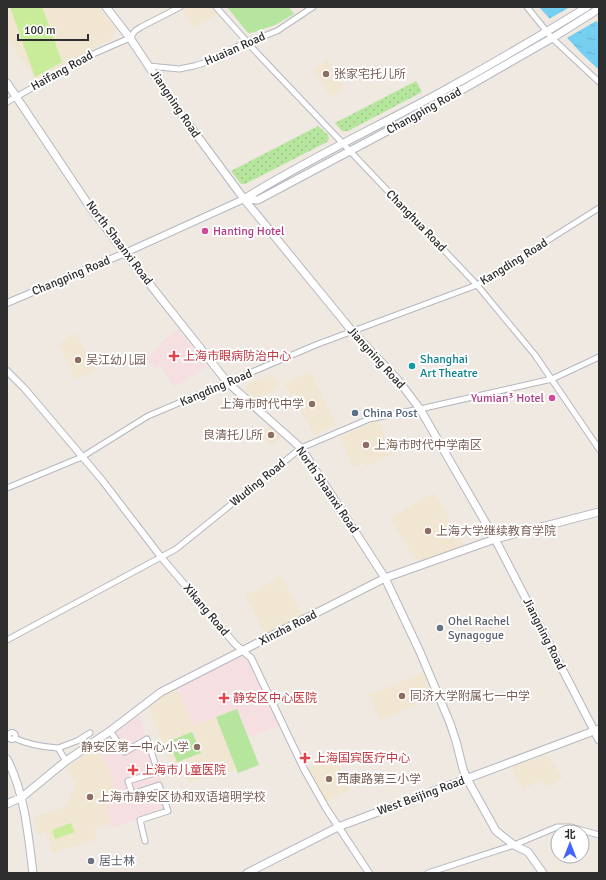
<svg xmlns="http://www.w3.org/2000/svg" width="606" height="880" font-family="Signika,'Noto Sans SC',sans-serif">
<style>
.education{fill:#f0e6d1}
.medical{fill:#f5dfe0}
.grass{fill:url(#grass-dots)}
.park{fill:#b6e59e}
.pitch{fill:#c9ec9a}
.water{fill:url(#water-ripples)}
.pier{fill:#efe9e1}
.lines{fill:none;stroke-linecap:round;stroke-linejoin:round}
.minor-casing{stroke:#b4b7c1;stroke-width:7}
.tertiary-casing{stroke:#b4b7c1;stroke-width:8}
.secondary-casing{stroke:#b4b7c1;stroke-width:9}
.minor{stroke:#fff;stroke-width:5}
.tertiary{stroke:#fff;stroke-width:6}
.secondary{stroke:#fff;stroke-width:7}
.education-dot{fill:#8d6e63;stroke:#fff;stroke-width:1.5}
.hotel-dot{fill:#d1479c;stroke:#fff;stroke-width:1.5}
.health-dot{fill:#e0444e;stroke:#fff;stroke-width:1.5}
.culture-dot{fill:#0f9aa8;stroke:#fff;stroke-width:1.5}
.service-dot{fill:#5c6f8a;stroke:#fff;stroke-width:1.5}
.worship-dot{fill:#6b7280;stroke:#fff;stroke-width:1.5}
.labels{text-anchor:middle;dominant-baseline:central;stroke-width:4;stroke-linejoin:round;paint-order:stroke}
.street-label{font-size:12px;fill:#2e2e2e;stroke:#fff}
.education-label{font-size:12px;fill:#785e54;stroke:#fff;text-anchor:start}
.hotel-label{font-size:12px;fill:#b23c85;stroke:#fff;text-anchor:start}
.health-label{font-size:12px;fill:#be3a42;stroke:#fff;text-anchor:start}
.culture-label{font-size:12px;fill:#0d838f;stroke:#fff;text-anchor:start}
.service-label{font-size:12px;fill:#4e5e75;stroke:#fff;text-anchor:start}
.worship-label{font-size:12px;fill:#5b616d;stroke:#fff;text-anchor:start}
</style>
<defs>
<pattern id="grass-dots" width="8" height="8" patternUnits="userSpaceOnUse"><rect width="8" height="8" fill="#b6e59e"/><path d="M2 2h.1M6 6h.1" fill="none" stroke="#9dc588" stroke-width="1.8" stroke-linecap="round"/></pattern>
<pattern id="water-ripples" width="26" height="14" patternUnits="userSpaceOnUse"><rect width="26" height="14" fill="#75cff0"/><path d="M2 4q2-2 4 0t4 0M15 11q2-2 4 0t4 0" fill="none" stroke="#66b2ce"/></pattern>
</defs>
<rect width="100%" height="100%" fill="#efe9e1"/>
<path class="education" d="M7 7H98L115 28 112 38 36 81 7 38Z
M188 7H212L219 14 193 27 182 10Z
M328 60 344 88 330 96 313 69Z
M76 333 95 370 76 379 59 344Z
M310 371 336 425 315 435 285 384Z
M273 374 279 386 254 402 246 391 247 385 249 383Z
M378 420 393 454 366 467 364 462 353 467 340 436Z
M267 428H271L282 437 271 446 260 433Z
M434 493 466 547 418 564 390 518Z
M281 576 304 617 267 636 245 596Z
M424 672 435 697 380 720 369 695Z
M177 688 193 725 216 717 237 769 215 777 213 774 189 783 184 771 175 774 149 707 164 695Z
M96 747 108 767 114 789 106 809 111 824 94 829 98 839 53 853 46 832 38 835 34 818 66 806 76 783 66 769Z
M547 754 563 778 547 787 541 780 523 790 511 768Z
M333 755 351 789 326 802 307 769Z"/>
<path class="medical" d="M178 329 207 366 175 387 160 366 155 369 147 358 151 355 165 339Z
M241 656 249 660 279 725 248 738 237 709 193 726 177 688Z
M139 715 171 809 112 828 106 809 114 789 108 767 96 747Z"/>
<path class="grass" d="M416 81 422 92 348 131H342L335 123Z
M318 126 328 135 329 139 327 142 245 184H241L231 171Z"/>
<path class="park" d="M227 7H289L294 14 275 25 251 33H248Z
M237 709 259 765 238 773 216 717Z
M192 732 201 753 177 762 169 741Z"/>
<path class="pitch" d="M10 7H42L62 62 35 77Z
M71 823 75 832 55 839 52 830Z"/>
<path class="water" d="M539 7H584L586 9 599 24V70L581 53Z"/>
<path class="pier" d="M570 7H587L598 20 565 39 547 20Z"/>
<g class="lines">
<defs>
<path id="minor" d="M216 7 257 53 477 285 535 355 599 449
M527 7 552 38 599 82
M595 7 599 11
M149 66 179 69 194 66 210 61 238 46 277 31 313 7
M7 102 93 54 130 38 135 31 141 27 180 7
M7 488 82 457 148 416 318 344 477 285 599 208
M7 640 176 549 301 448 369 419 420 409 552 379 599 357
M110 731 125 752 147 739 158 772 128 781 132 794 159 785 168 811 140 820 145 841
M8.5 736a3.5 3.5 0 1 1 7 0a3.5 3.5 0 1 1-7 0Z
M14 738C29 745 42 747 58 748
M66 761 58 748 77 741 90 733
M428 873 514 845 557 827H571L599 835"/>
<path id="tertiary" d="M7 303 125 253 244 199
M7 371 25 389 102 480 161 557 235 644 251 658 304 769 326 808 369 873"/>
<path id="secondary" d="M106 7 130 38 173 103 244 199 352 331 398 380 420 409 495 539 599 740
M7 83 90 207 125 253 228 383 301 448 385 578 420 652 450 723 456 741 463 769 467 779 496 831 514 845 528 852 543 873
M244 199 258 200 423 112 554 37 594 12
M244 199C308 159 377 127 443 91 492 64 540 36 587 7
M7 759C25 794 28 834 33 873
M7 804 22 797 66 761 110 731 161 692 385 578 495 539 599 512
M247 873 338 827 599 729"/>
</defs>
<use href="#minor" class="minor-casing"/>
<use href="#tertiary" class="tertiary-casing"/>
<use href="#secondary" class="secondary-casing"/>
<use href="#minor" class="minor"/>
<use href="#tertiary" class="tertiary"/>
<use href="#secondary" class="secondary"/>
</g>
<g class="education-dot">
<circle cx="326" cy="74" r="4"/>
<circle cx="78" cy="360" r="4"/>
<circle cx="312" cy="404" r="4"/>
<circle cx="271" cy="435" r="4"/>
<circle cx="366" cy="445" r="4"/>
<circle cx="428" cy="531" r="4"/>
<circle cx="402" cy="696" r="4"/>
<circle cx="197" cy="747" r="4"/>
<circle cx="329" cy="779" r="4"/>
<circle cx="90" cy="797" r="4"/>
</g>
<g class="hotel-dot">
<circle cx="205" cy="231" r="4"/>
<circle cx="552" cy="398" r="4"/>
</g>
<g class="health-dot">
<path d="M172 350h4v4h4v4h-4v4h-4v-4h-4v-4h4z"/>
<path d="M222 692h4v4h4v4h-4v4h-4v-4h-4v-4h4z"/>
<path d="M303 752h4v4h4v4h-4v4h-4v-4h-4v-4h4z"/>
<path d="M131 764h4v4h4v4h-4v4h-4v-4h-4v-4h4z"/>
</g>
<circle class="culture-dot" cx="412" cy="366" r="4"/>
<circle class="service-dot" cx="355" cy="413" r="4"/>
<g class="worship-dot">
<circle cx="440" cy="628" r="4"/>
<circle cx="91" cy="861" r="4"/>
</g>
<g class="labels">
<g class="street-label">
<text transform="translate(235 49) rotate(-24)">Huaian Road</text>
<text transform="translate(62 71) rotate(-29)">Haifang Road</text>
<text transform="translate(175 104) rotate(56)">Jiangning Road</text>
<text transform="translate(424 111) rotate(-29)">Changping Road</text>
<text transform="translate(416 221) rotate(46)">Changhua Road</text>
<text transform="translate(119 243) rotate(53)">North Shaanxi Road</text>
<text transform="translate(514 262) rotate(-32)">Kangding Road</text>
<text transform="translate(71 276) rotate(-23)">Changping Road</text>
<text transform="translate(376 358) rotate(48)">Jiangning Road</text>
<text transform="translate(216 388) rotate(-23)">Kangding Road</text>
<text transform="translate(258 483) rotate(-39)">Wuding Road</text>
<text transform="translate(327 490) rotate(56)">North Shaanxi Road</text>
<text transform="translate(206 610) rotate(50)">Xikang Road</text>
<text transform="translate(288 628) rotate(-27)">Xinzha Road</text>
<text transform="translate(544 634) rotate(63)">Jiangning Road</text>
<text transform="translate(421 796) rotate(-20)">West Beijing Road</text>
</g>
<g class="education-label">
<text x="334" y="74">张家宅托儿所</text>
<text x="86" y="360">吴江幼儿园</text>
<text x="304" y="404" text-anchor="end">上海市时代中学</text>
<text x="263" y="435" text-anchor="end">良清托儿所</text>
<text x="374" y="445">上海市时代中学南区</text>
<text x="436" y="531">上海大学继续教育学院</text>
<text x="410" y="696">同济大学附属七一中学</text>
<text x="189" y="747" text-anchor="end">静安区第一中心小学</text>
<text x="337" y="779">西康路第三小学</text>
<text x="98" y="797">上海市静安区协和双语培明学校</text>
</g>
<g class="hotel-label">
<text x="213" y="231">Hanting Hotel</text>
<text x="544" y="398" text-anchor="end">Yumian³ Hotel</text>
</g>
<g class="health-label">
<text x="183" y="356">上海市眼病防治中心</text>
<text x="233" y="698">静安区中心医院</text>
<text x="314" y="758">上海国宾医疗中心</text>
<text x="142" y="770">上海市儿童医院</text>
</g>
<g class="culture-label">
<text x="420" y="359">Shanghai<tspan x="420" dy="14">Art Theatre</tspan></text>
</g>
<g class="service-label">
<text x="363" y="413">China Post</text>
</g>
<g class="worship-label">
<text x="448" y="621">Ohel Rachel<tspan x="448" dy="14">Synagogue</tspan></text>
<text x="99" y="861">居士林</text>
</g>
</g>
<rect width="606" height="880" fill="none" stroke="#2e2e2e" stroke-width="16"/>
<g transform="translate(570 844)"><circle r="19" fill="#ffffff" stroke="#ababab"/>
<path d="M0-3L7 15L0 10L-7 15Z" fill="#4264fb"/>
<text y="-6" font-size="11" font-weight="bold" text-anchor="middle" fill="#2e2e2e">北</text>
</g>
<path d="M18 34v6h70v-6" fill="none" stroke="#2e2e2e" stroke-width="2"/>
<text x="24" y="34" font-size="12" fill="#2e2e2e" stroke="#ffffff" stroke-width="3" paint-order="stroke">100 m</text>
</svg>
